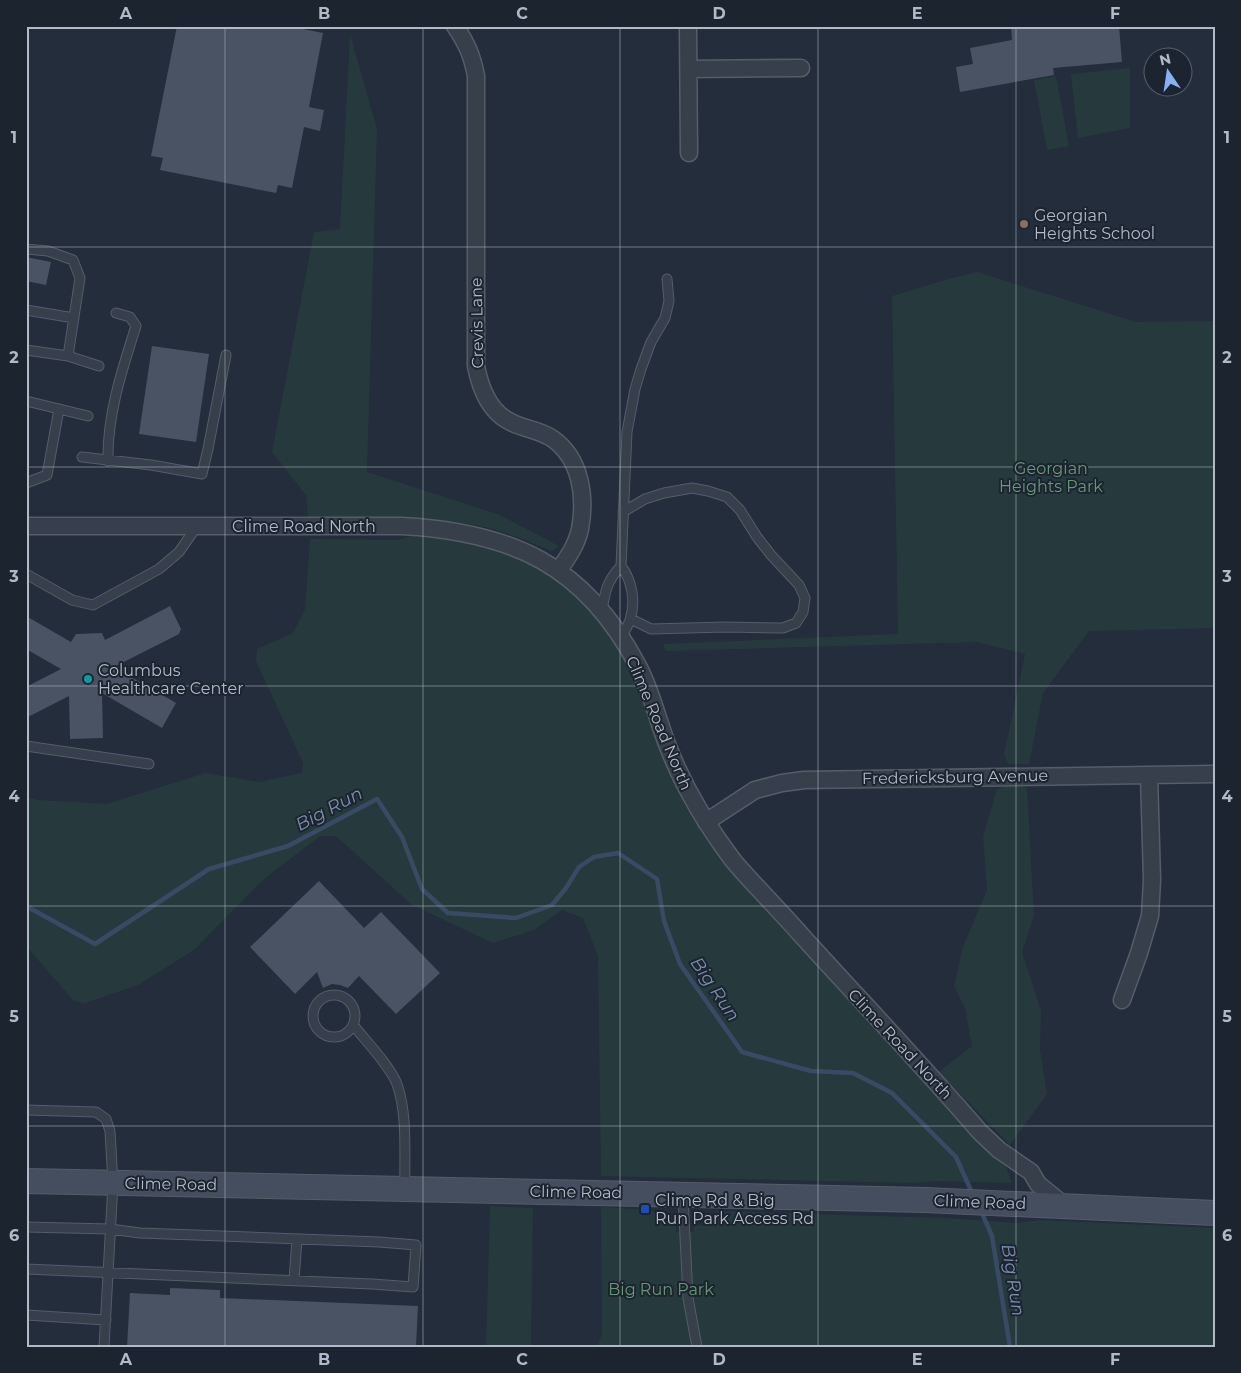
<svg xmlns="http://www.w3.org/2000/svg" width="1241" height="1373" font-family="Montserrat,sans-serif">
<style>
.green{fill:#263a3d}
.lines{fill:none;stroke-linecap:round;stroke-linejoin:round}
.stream{stroke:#394a64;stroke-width:4.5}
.building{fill:#495364}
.lane-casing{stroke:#555d69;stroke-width:11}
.street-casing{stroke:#555d69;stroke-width:19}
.secondary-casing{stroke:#555d69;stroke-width:26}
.lane{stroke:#373f4b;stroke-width:9}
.street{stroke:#373f4b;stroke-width:16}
.secondary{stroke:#454e5e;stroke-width:24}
.grid{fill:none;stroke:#b2bac7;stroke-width:1;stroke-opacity:0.55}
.education-dot{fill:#8d6e63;stroke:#1c2430;stroke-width:2}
.culture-dot{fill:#0f9aa8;stroke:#1c2430;stroke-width:2}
.transit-dot{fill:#1a4fb4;stroke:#1c2430;stroke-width:2}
.labels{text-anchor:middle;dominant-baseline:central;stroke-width:4;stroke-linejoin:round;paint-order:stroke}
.poi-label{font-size:16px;fill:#b2bac7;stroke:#1c2430;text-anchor:start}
.street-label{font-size:16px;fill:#b2bac7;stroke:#1c2430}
.park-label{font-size:16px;fill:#6a9776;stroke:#1c2430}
.water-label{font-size:18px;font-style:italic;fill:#7b8fae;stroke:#1c2430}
.neatline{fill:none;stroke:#b2bac7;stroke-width:2}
.grid-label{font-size:16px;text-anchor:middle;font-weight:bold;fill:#b2bac7}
</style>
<rect width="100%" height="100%" fill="#232d3b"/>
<path class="green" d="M350 34 377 129 367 472 500 515 559 546 552 551C528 541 505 531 480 526 424 516 365 519 308 518L306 495 272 452 314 232 340 229Z
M1130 68V128L1078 138 1071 74Z
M1056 76 1069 146 1047 150 1034 80Z
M977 272 1136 322 1215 321V628L1089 631 1043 693 1029 764H1008L1004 755 1025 654 977 642 666 651 663 644 898 634 892 296 952 278Z
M410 536 459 540 503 551 540 567 570 590 603 626 626 659 637 683 664 759 684 804 709 844 789 935 915 1073 1006 1167 1012 1183 934 1181 913 1183 601 1176 598 956 583 918 562 910 534 930 493 943 412 905 336 836H320L264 879 194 950 138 985 85 1003 74 1001 26 946V797L37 800 107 804 205 773 259 782 302 773 303 763 256 661 257 649 293 633 305 609 310 539 399 540Z
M1014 784 1027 788 1034 916 1022 952 1041 1011 1040 1049 1047 1094 1010 1145 939 1072 972 1046 965 1008 954 986 963 947 987 890 983 836 997 789Z
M490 1206 533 1208 531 1347H486Z
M601 1207 652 1210 667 1226 676 1222V1232H693L694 1225 704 1226 716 1211 944 1218 1018 1223 1039 1220 1215 1228V1347H597L602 1334Z"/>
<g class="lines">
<path class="stream" d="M26 906 95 944 209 869 288 846 377 799 402 837 422 889 448 913 516 918 552 905 566 888 579 867 594 857 618 853 657 879 664 921 680 964 742 1052 811 1071 853 1073 892 1093 956 1157 973 1195
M981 1211 992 1236 1010 1347"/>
</g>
<path class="building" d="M177 26H288L323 33 309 107 324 110 320 131 304 127 292 188 278 185 276 193 160 170 163 158 151 156Z
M1011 26H1119L1122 62 1053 68 1054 75 960 92 956 67 973 64 970 48 1012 40Z
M26 257 51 262 46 285 26 281Z
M152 346 209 354 196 442 139 434Z
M170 606 181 629 179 634 114 667 176 703 162 728 102 693 103 738 70 739 69 696 26 718V687L61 669 26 649V616L71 642 76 634 102 633 105 640Z
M319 881 364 928 381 912 440 973 396 1014 359 976 348 988 340 985 332 984 323 988 317 972 295 994 250 947Z
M170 1288 220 1290V1298L418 1306 416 1347H127L130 1293 170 1295Z"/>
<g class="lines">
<defs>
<path id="lane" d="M26 249 48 251 73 260 80 278 68 356 99 366
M26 310 74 318
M26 350 68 356
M26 401 88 416
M82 457 151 465 202 474 208 449 226 355
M108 461C107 415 122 370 136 326L130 317 116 313
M26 483 47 475 59 409
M623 512 645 499 664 493 692 488 708 491 727 497 740 510 757 537 771 555 799 585 805 598 803 612 796 623 783 628 726 627 651 629 631 619
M621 566C632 580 636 602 630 620 628 626 624 632 621 638
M26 574 72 600 93 605 159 569 179 552 197 526
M602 611C605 591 607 581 621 566L627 432 635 389 641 369 651 342 665 318 669 301 667 279
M26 746 149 764
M313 1016a21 21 0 1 1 42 0a21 21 0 1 1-42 0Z
M354 1026C366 1041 390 1066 397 1084 408 1116 404 1154 405 1188
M26 1110 96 1112 106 1119 110 1131 113 1183 104 1347
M683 1195 688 1298 697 1347
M26 1227 110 1229 140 1233 379 1242 416 1245 413 1287 372 1284 26 1269
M294 1280 297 1239
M26 1315 106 1320"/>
<path id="street" d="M455 26C467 44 472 55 476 76V366C480 387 488 409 507 420 521 429 539 429 553 439 581 459 586 497 580 529 577 544 568 557 559 570
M688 26 689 153
M689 69 801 68
M26 526H402C512 532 585 565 638 666 651 690 657 718 667 744 683 786 705 823 732 859 739 868 747 876 755 885 771 902 787 919 803 937 862 1002 923 1066 980 1132L999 1150 1031 1172 1038 1184 1065 1206
M706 822 755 790 782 783 804 780 1215 774
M1122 1000 1139 953 1150 916 1152 880 1149 775"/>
<path id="secondary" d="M26 1181 925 1200 1215 1213"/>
</defs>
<use href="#lane" class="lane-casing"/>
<use href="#street" class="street-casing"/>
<use href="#secondary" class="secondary-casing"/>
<use href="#lane" class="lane"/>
<use href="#street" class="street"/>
<use href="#secondary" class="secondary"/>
</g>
<path class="grid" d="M225 26V1347M423 26V1347M620 26V1347M818 26V1347M1016 26V1347M26 247H1215M26 467H1215M26 686H1215M26 906H1215M26 1126H1215"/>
<circle class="education-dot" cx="1024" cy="224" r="5"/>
<circle class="culture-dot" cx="88" cy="679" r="5"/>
<rect class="transit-dot" x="640" y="1204" width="10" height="10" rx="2.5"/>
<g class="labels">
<g class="poi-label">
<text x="1034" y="215">Georgian<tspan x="1034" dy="18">Heights School</tspan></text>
<text x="98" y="670">Columbus<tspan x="98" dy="18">Healthcare Center</tspan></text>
<text x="655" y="1200">Clime Rd &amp; Big<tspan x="655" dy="18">Run Park Access Rd</tspan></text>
</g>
<g class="street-label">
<text transform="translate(477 323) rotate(-91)">Crevis Lane</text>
<text x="304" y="526">Clime Road North</text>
<text transform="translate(659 723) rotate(67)">Clime Road North</text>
<text transform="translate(955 777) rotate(-1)">Fredericksburg Avenue</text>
<text transform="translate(900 1044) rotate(47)">Clime Road North</text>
<text transform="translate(171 1184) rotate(1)">Clime Road</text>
<text transform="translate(576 1192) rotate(1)">Clime Road</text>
<text transform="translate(980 1202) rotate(2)">Clime Road</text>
</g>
<g class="park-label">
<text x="1051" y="468">Georgian<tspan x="1051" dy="18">Heights Park</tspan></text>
<text x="661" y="1289">Big Run Park</text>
</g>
<g class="water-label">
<text transform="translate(329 809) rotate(-28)">Big Run</text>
<text transform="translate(715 989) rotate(56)">Big Run</text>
<text transform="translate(1013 1280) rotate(81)">Big Run</text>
</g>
</g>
<rect width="1241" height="1373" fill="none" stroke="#1c2430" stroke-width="55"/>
<g transform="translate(1168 72) rotate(347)"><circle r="24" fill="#1c2430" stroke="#58606c"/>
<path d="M0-4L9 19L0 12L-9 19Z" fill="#8ab0f4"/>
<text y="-8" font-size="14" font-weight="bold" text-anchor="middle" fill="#b2bac7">N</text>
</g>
<rect x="28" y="28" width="1186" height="1318" class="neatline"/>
<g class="grid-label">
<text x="126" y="19">A</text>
<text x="324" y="19">B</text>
<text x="522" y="19">C</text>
<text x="719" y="19">D</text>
<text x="917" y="19">E</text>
<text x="1115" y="19">F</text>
<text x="14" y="143">1</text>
<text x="1227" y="143">1</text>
<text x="14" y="363">2</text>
<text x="1227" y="363">2</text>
<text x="14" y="582">3</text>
<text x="1227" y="582">3</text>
<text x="14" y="802">4</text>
<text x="1227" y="802">4</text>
<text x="14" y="1022">5</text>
<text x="1227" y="1022">5</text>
<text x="14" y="1241">6</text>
<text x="1227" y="1241">6</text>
<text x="126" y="1365">A</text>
<text x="324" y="1365">B</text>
<text x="522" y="1365">C</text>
<text x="719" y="1365">D</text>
<text x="917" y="1365">E</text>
<text x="1115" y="1365">F</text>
</g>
</svg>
